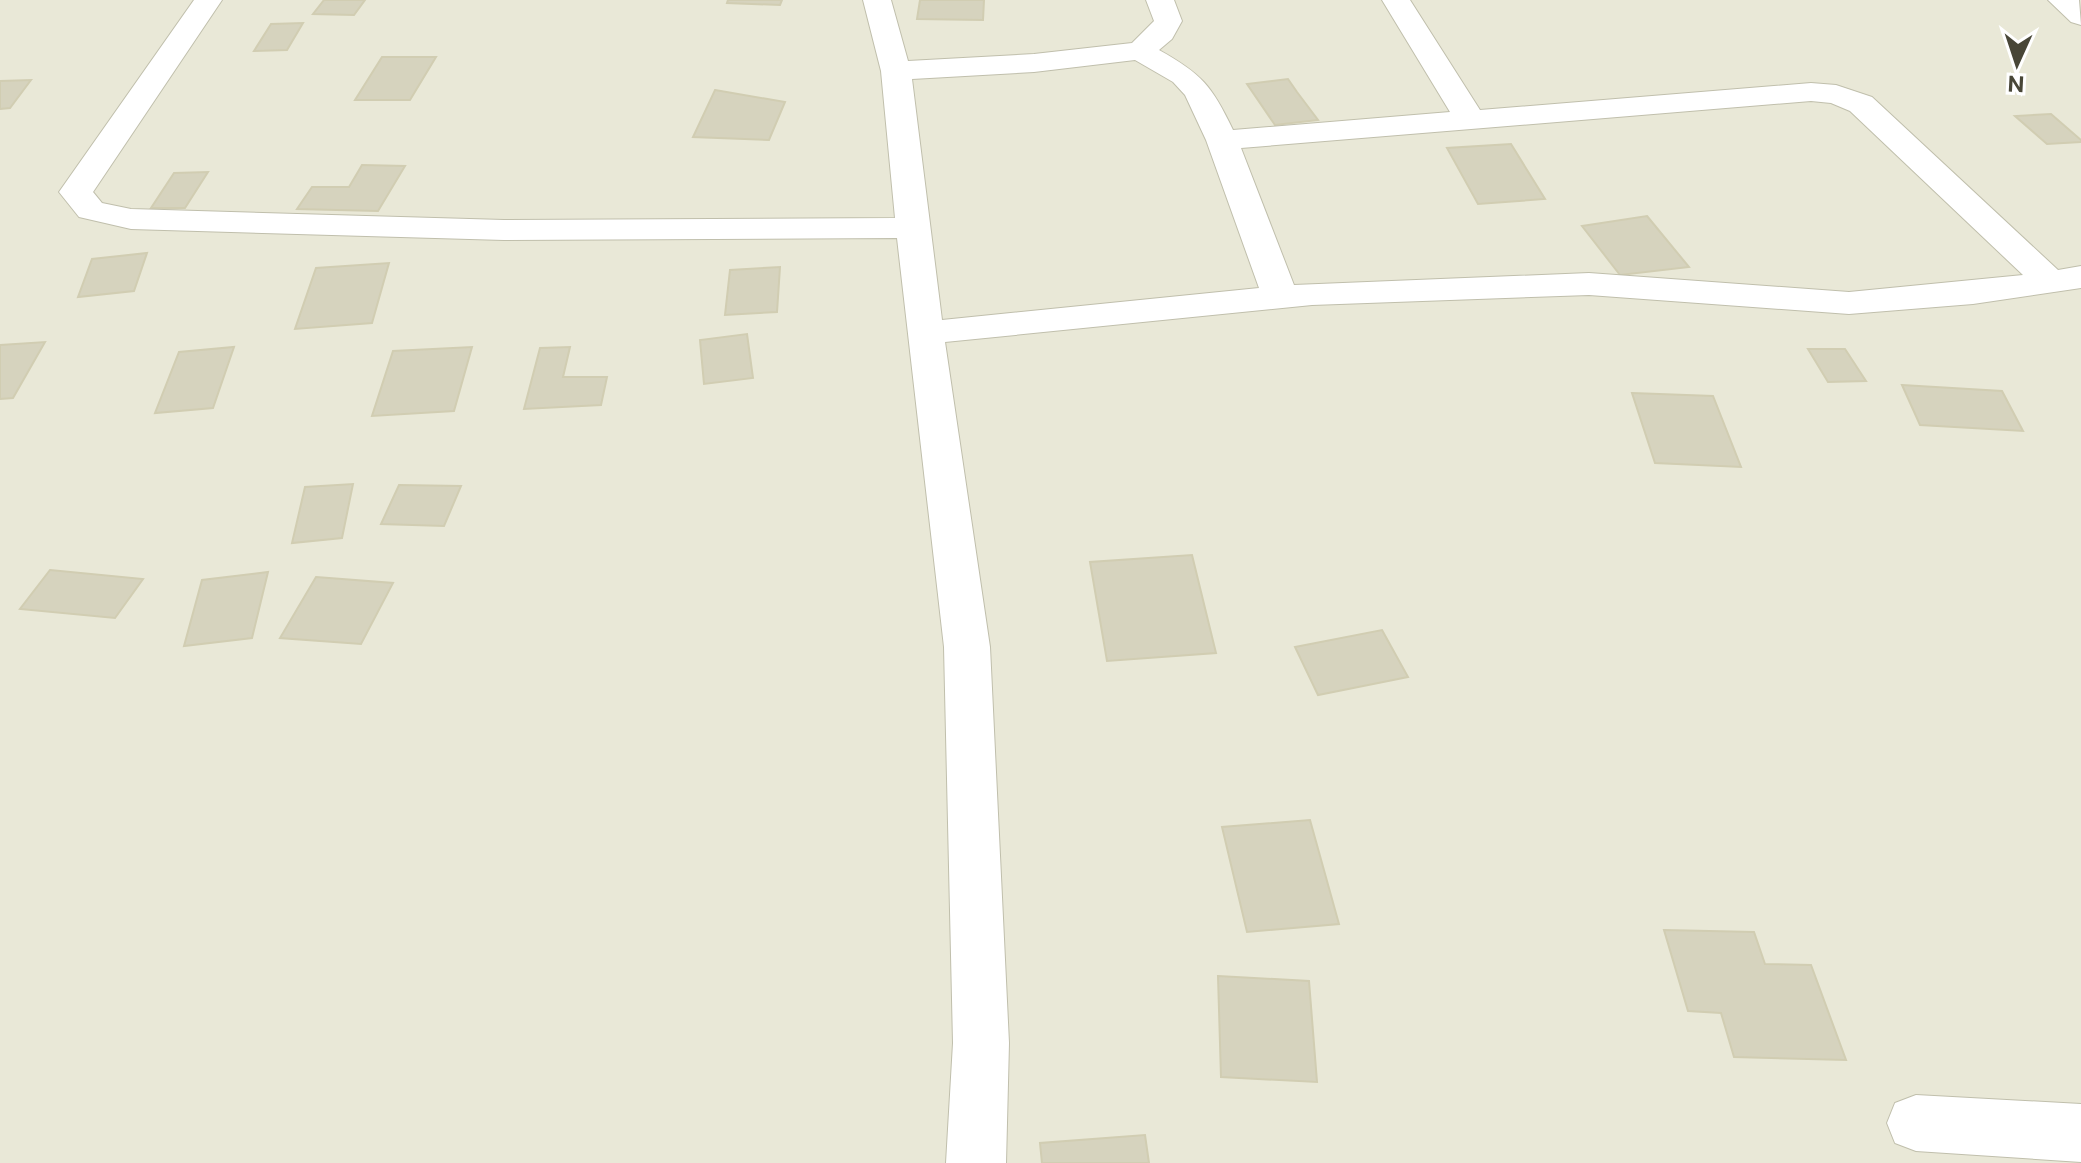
<svg xmlns="http://www.w3.org/2000/svg" width="2081" height="1163" font-family="'Public Sans',sans-serif">
<style>
.residential{fill:#e9e8d7}
.building{fill:#d6d3be;stroke:#d1cdb2;stroke-width:2}
.lines{fill:none;stroke-linecap:round;stroke-linejoin:round}
.minor-casing{stroke:#c0bfac;stroke-width:2}
.minor{fill:#fff;fill-rule:evenodd}
</style>
<rect width="100%" height="100%" fill="#f5f4e9"/>
<path class="residential" d="M0 0H2081V1163H0Z"/>
<path class="building" d="M324 0H365L354 15 313 14Z
M728 0H782L780 5 727 3Z
M920 0H984L983 20 917 19Z
M303 23 287 50 254 51 271 24Z
M382 57H436L410 100H355Z
M1288 79 1297 92 1318 120 1275 125 1247 84Z
M31 80 10 108 0 109V81Z
M715 90 785 102 769 140 693 137Z
M2051 114 2081 140V142L2047 144 2015 116Z
M1511 144 1545 199 1478 204 1447 148Z
M362 165 405 166 378 211 297 209 312 187H349Z
M208 172 185 208H151L174 173Z
M1647 216 1689 267 1620 275 1582 226Z
M147 253 134 291 78 297 92 259Z
M389 263 372 323 295 329 316 268Z
M780 267 777 312 725 315 730 270Z
M747 334 753 378 704 384 700 340Z
M45 342 13 398 0 399V345Z
M234 347 213 408 155 413 179 352Z
M472 347 454 411 372 416 393 351Z
M570 347 563 377H607L601 405 524 409 540 348Z
M1808 349H1845L1866 381 1828 382Z
M1902 385 2002 391 2023 431 1920 425Z
M1632 393 1713 396 1741 467 1655 463Z
M353 484 342 538 292 543 305 487Z
M399 485 461 486 444 526 381 524Z
M1192 555 1216 653 1107 661 1090 562Z
M50 570 143 579 115 618 20 609Z
M268 572 252 638 184 646 202 580Z
M316 577 393 583 361 644 280 638Z
M1382 630 1408 677 1318 695 1295 647Z
M1310 820 1339 924 1247 932 1222 827Z
M1664 930 1754 932 1765 964 1811 965 1846 1060 1734 1057 1721 1013 1688 1011Z
M1218 976 1309 981 1317 1082 1221 1077Z
M1145 1135 1149 1163H1042L1040 1143Z"/>
<g class="lines">
<defs>
<path id="minor" d="M194 0H222L93 192 102 203 131 209 504 220 895 218 881 71 863 0H891L908 61 1034 54 1132 43 1154 21 1146 0H1174L1182 21 1172 39 1159 50C1202 74 1212 86 1233 130L1450 112 1382 0H1410L1480 110 1811 83 1836 85 1872 97 2058 270 2081 266V288L1973 304 1849 314 1589 295 1312 305 945 342 990 647 1009 1043 1006 1163H946L953 1043 944 647 897 238 504 240 131 229 79 217 59 192ZM1135 60 1173 82 1185 95 1206 140 1259 288 942 320 912 79 1034 72ZM1811 101 1831 103 1850 111 2023 275 1849 292 1589 273 1294 285 1241 148Z
M2048 0H2079L2081 25 2071 22Z
M1916 1095 2081 1104V1162L1916 1151 1895 1143 1887 1123 1895 1103Z"/>
</defs>
<use href="#minor" class="minor-casing"/>
<use href="#minor" class="minor"/>
</g>
<g transform="translate(2017 64) rotate(183)" stroke="#ffffff" stroke-width="6" paint-order="stroke">
<path d="M0-6L14 30L0 20L-14 30Z" fill="#484637"/>
<text y="-12" font-size="22" font-weight="bold" text-anchor="middle" fill="#484637">N</text>
</g>
</svg>
